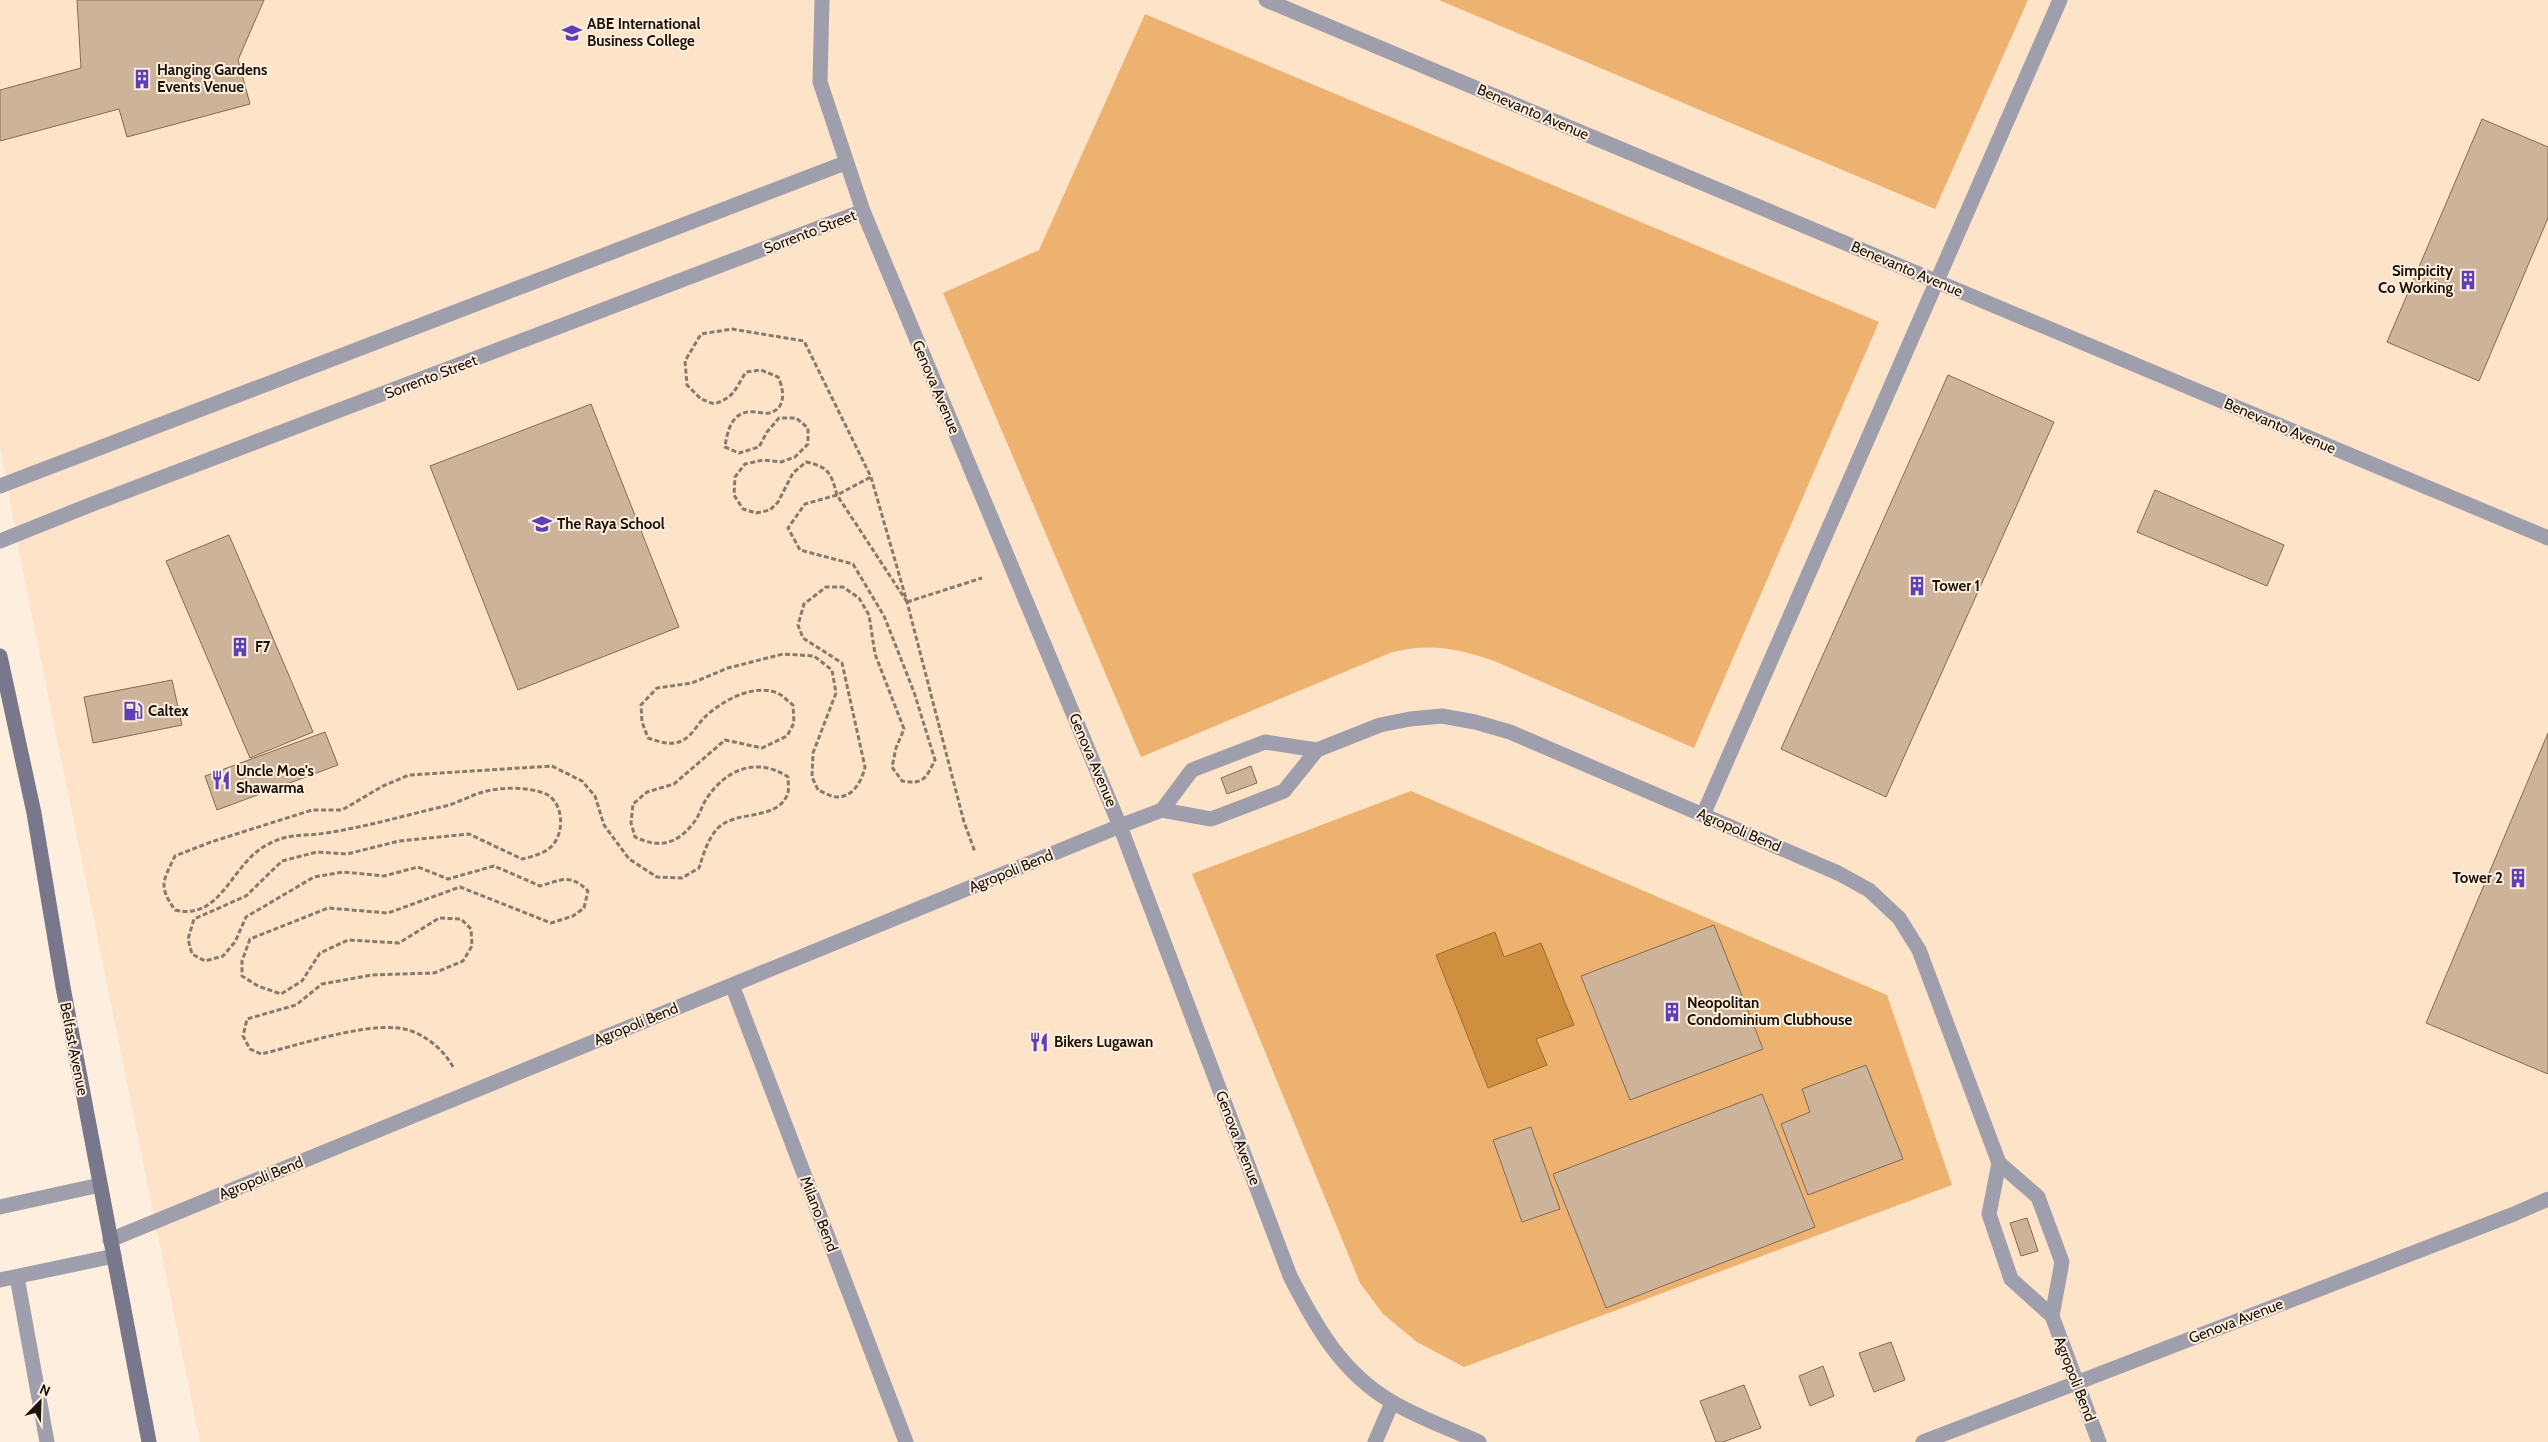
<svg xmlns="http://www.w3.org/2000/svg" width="2548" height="1442" font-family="Cabin,sans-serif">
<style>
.built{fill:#fde3c8}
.green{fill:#edb26f}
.water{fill:#d08f3e;stroke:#9a6a2e}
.building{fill:#cdb399;stroke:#826b52}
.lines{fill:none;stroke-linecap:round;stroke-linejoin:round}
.path{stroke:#877a6d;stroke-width:3;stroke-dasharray:5 2.5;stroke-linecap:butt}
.lane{stroke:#9f9ead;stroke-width:15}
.street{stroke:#9f9ead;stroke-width:15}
.secondary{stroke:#78778c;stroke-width:15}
.labels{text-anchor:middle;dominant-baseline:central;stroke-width:4;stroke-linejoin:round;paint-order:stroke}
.poi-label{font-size:15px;font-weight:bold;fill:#1c1309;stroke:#feeedd;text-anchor:start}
.street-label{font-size:15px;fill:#1c1309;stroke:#feeedd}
</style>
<rect width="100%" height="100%" fill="#feeedd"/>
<path class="built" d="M0 0H2548V1442H200L22 566 0 446Z"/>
<path class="green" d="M1439 0H2028L1935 209Z
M1145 14 1879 322 1694 748 1499 663C1460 649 1431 642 1390 653L1141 757 943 293 1039 250Z
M1411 791 1887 995 1952 1185 1464 1367 1417 1342 1383 1314 1360 1283 1192 874Z"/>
<path class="water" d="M1495 932 1504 957 1541 943 1574 1025 1536 1039 1547 1065 1488 1088 1436 955Z"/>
<path class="building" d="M77 0H264L238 60 250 104 127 137 119 109 0 141V90L81 68Z
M2482 119 2548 147V218L2479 381 2387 342Z
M1948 375 2054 422 1886 797 1781 749Z
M591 404 679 627 518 690 430 466Z
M2155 490 2284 545 2267 586 2137 532Z
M229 535 313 732 250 758 166 561Z
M172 680 182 725 93 743 84 697Z
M325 732 338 765 217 810 205 776Z
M2548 733V1074L2426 1023Z
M1251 766 1257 783 1227 794 1221 778Z
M1714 925 1763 1049 1630 1100 1581 976Z
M1866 1065 1903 1159 1808 1195 1781 1124 1810 1112 1802 1089Z
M1762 1094 1815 1227 1606 1308 1553 1174Z
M1531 1127 1560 1209 1522 1222 1493 1140Z
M2027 1218 2038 1251 2021 1256 2010 1223Z
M1891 1342 1905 1380 1874 1392 1859 1353Z
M1823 1366 1834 1396 1810 1406 1799 1376Z
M1744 1385 1761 1428 1723 1442H1716L1700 1401Z"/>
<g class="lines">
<path class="path" d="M907 602 837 495C831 473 829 467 806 462L793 473 778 502 770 510 756 513 743 509 734 495 735 477 745 464 763 460 781 462 795 457 808 444V428L796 418H779L767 432 759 447 739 453 725 447C727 433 731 413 749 412 755 411 763 414 769 413 787 409 784 389 778 377L761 370 746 372C735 389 735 397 714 404L701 399 687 385 685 361 701 334 732 329 804 341 871 477 907 602 964 822 975 852
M907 602 982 578
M453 1067C443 1048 420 1030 398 1028 359 1024 300 1045 261 1054L250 1049 243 1036 247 1019 296 1005 322 984 372 975 434 973 463 961 472 946 471 929 461 919 439 918 399 943 348 940 320 953 302 981 281 994 258 986 242 976V961L250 939 328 908 388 913 460 887 551 923 573 916 584 908 588 891C570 873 562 880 540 886L494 866 448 879 418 867 384 876 343 872 314 877 246 917 235 942 223 956 205 961 192 954 188 939 194 919 246 896 282 861 317 852 347 854 399 841 469 834 522 859C534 856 548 853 555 842 565 827 562 800 544 793 526 787 505 787 487 791 472 794 457 804 441 807 403 816 365 827 326 833 301 837 289 832 265 846 231 865 221 921 175 910 158 886 163 881 175 856L211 842 312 810H342L383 786 409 775 552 766 582 781 595 796 604 825 629 859 657 877 682 878 699 868C703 855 708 839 717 829 735 809 778 822 788 793 789 788 788 782 788 777 758 757 727 768 707 798 702 805 700 814 695 821 678 844 660 849 635 837L631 823 633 804 647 792 674 784 725 740 762 748 787 736 794 723 793 705C789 702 785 698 781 695 758 681 723 700 706 716 699 722 693 734 685 739 673 747 660 742 648 738L642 722 641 705 657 688 692 683 728 668 783 654 814 656 832 670 836 693 813 753 812 777 818 790C823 792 831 797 837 797 854 797 862 780 865 767L842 663 803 638 798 625 804 604 826 587H843L859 598 869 615 875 654 904 729 896 748 892 767 902 781C924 785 926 778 935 760L914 692 884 616 853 564 800 550 788 528 805 504 837 495 871 477"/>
<path class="lane" d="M1703 815 2060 0
M17 1277 47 1442
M0 1280 114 1256"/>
<path class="street" d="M822 0 820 82 863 211 1120 826 1290 1276C1316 1327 1342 1373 1392 1402 1419 1418 1451 1429 1479 1442
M1266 0 2548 538
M0 486 845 163
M0 541 90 505 863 211
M1162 810 1192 770 1265 742 1317 750 1380 725 1410 719 1442 716 1475 722 1510 732 1838 873 1869 890 1899 918 1919 950 1999 1163 2038 1197 2062 1262 2052 1316
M732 985 906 1442
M1999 1163 1989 1214 2011 1279 2052 1316 2099 1442
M0 1207 100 1185
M110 1240 1120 826 1162 810 1211 819 1248 805 1284 791 1317 750
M1375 1442 1392 1403
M1923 1442 2514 1214 2548 1199"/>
<path class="secondary" d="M0 656 34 813 63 987 149 1442"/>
</g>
<defs>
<symbol id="school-bare" viewBox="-9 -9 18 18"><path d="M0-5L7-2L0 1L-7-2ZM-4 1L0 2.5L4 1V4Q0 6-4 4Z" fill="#5e3fb8" stroke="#feeedd" stroke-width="2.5" paint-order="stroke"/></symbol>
<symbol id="building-bare" viewBox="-9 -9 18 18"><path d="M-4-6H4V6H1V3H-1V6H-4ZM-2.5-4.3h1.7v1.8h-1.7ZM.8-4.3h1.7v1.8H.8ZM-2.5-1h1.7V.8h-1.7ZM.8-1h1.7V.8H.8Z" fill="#5e3fb8" stroke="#feeedd" stroke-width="2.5" paint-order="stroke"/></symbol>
<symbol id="fuel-bare" viewBox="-9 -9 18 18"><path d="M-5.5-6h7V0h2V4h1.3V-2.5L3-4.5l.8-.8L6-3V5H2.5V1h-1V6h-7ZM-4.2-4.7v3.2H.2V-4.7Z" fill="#5e3fb8" stroke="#feeedd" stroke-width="2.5" paint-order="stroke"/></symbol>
<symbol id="restaurant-bare" viewBox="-9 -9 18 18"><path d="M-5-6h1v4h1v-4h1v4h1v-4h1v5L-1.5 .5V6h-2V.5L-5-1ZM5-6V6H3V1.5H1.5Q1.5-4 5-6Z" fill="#5e3fb8" stroke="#feeedd" stroke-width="2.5" paint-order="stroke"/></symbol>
</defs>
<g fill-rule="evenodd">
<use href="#school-bare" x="558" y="19" width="28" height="28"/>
<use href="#building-bare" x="128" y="65" width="28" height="28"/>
<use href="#building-bare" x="2454" y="266" width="28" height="28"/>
<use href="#school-bare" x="528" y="510" width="28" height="28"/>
<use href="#building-bare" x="1903" y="572" width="28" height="28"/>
<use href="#building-bare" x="226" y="633" width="28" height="28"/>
<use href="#fuel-bare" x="119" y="697" width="28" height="28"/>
<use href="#restaurant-bare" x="207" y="766" width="28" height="28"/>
<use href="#building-bare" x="2504" y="864" width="28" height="28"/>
<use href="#building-bare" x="1658" y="998" width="28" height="28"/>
<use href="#restaurant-bare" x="1025" y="1028" width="28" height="28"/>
</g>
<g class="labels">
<g class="poi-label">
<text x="587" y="24">ABE International<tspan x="587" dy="17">Business College</tspan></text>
<text x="157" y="70">Hanging Gardens<tspan x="157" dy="17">Events Venue</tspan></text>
<text x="2453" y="271" text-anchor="end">Simpicity<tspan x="2453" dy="17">Co Working</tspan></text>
<text x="557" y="524">The Raya School</text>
<text x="1932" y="586">Tower 1</text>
<text x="255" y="647">F7</text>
<text x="148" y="711">Caltex</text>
<text x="236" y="771">Uncle Moe's<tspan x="236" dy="17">Shawarma</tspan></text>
<text x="2503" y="878" text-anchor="end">Tower 2</text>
<text x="1687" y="1003">Neopolitan<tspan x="1687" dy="17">Condominium Clubhouse</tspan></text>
<text x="1054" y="1042">Bikers Lugawan</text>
</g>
<g class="street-label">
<text transform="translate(1533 112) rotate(23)">Benevanto Avenue</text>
<text transform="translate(810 232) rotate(-21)">Sorrento Street</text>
<text transform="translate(1907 269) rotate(23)">Benevanto Avenue</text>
<text transform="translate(431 377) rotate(-21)">Sorrento Street</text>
<text transform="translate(936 387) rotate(67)">Genova Avenue</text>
<text transform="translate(2280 426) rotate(23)">Benevanto Avenue</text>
<text transform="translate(1093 760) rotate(67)">Genova Avenue</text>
<text transform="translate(1739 830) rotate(23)">Agropoli Bend</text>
<text transform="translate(1011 871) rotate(-22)">Agropoli Bend</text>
<text transform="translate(636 1024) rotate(-22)">Agropoli Bend</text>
<text transform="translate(74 1049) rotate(79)">Belfast Avenue</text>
<text transform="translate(1238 1138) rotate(69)">Genova Avenue</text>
<text transform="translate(261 1178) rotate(-22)">Agropoli Bend</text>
<text transform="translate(819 1214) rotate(69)">Milano Bend</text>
<text transform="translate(2236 1321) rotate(-21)">Genova Avenue</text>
<text transform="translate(2075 1379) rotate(69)">Agropoli Bend</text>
</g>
</g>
<g transform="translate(40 1402) rotate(23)" stroke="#feeedd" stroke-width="4" paint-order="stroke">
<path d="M0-4L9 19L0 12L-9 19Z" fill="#1c1309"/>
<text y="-8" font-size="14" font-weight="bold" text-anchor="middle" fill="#1c1309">N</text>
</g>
</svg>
